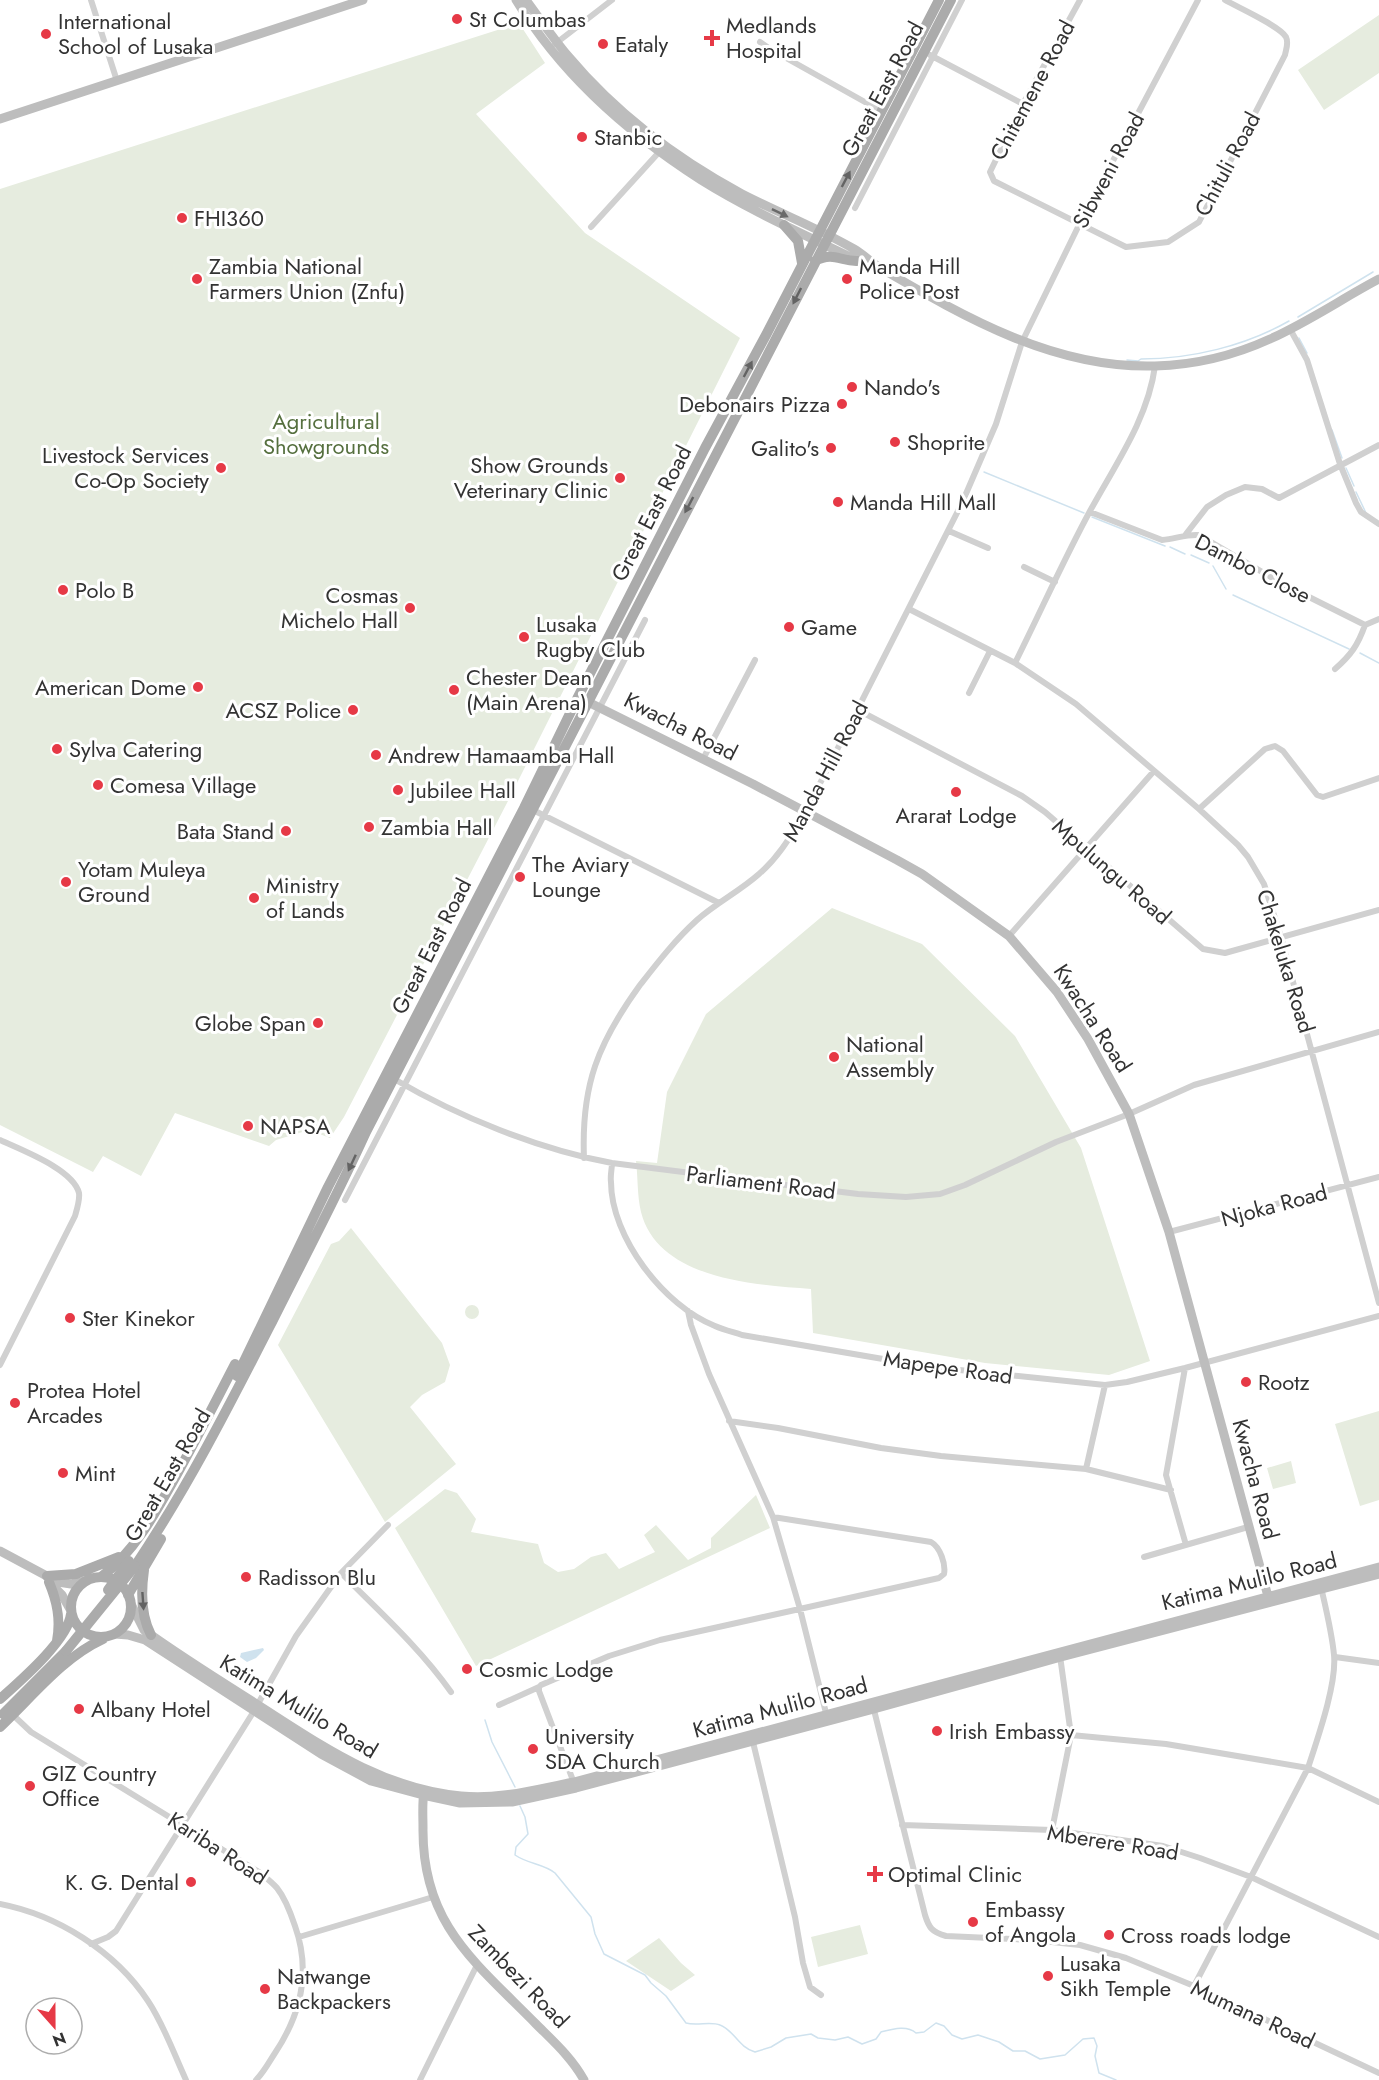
<svg xmlns="http://www.w3.org/2000/svg" width="1379" height="2080" font-family="Jost,sans-serif">
<style>
.green{fill:#e6ecdf}
.water{fill:#cfe2ee}
.lines{fill:none;stroke-linecap:round;stroke-linejoin:round}
.stream{stroke:#cfe2ee;stroke-width:1.5}
.minor{stroke:#d0d0d0;stroke-width:6}
.secondary{stroke:#bdbdbd;stroke-width:9}
.primary{stroke:#ababab;stroke-width:10}
.primary-bridge{stroke:#ababab;stroke-width:10}
.oneway{fill:#636363}
.oneway2{fill:#6a6a6a}
.poi-dot{fill:#e63946;stroke:#fff;stroke-width:2}
.labels{text-anchor:middle;dominant-baseline:central;stroke-width:6;stroke-linejoin:round;paint-order:stroke}
.poi-label{font-size:22px;fill:#333;stroke:#fff;text-anchor:start}
.street-label{font-size:22px;fill:#333;stroke:#fff}
.park-label{font-size:22px;fill:#56703f;stroke:#fff}
</style>
<rect width="100%" height="100%" fill="#fff"/>
<path class="green" d="M1379 15V73L1324 110 1298 70Z
M519 23 545 63 476 114 585 233 740 338 508 801 344 1117 330 1138 309 1130 276 1140 269 1146 175 1113 141 1176 103 1156 93 1172 0 1125V189Z
M832 908 922 944 1015 1036 1081 1148 1150 1361 1109 1375 985 1363 813 1333 811 1289C754 1285 658 1279 641 1212 637 1196 638 1177 636 1161L657 1163 667 1092 706 1014Z
M351 1228 442 1343 450 1365 445 1382 422 1395 410 1407 456 1464 385 1522 278 1345 331 1244 339 1241Z
M465 1312a7 7 0 1 1 14 0a7 7 0 1 1-14 0Z
M1379 1411V1500L1360 1506 1335 1424Z
M1291 1461 1296 1483 1273 1489 1267 1468Z
M445 1489 457 1493 476 1519 471 1532 538 1544 544 1563 558 1572 574 1569 591 1557 606 1553 619 1569 655 1552 644 1535 656 1525 688 1560 711 1548V1538L756 1495 770 1528 476 1666 395 1528Z
M860 1925 868 1954 818 1967 811 1937Z
M659 1938 681 1963 695 1975 671 1991 626 1961Z"/>
<path class="water" d="M263 1648 264 1650 256 1658 247 1662 240 1657 241 1653Z"/>
<g class="lines">
<path class="stream" d="M1298 317 1373 272
M1299 338 1307 353
M1127 360 1138 361 1141 359C1191 359 1245 346 1289 321
M1332 430 1342 458
M1346 468 1354 486
M984 472 1084 513
M1356 492 1366 513
M1092 517 1165 546
M1170 547 1185 554
M1191 555 1209 563
M1213 566 1226 589
M1233 595 1349 649
M1360 653 1379 663
M485 1720 492 1742 515 1787
M520 1806 525 1817 528 1834 516 1847 515 1855C528 1864 544 1864 555 1873L591 1917 595 1934 604 1954 645 1975 651 1983 666 1996 686 2023C697 2026 711 2021 720 2025 735 2031 738 2047 755 2052L771 2047 786 2038 811 2034 818 2038 835 2040 848 2037 862 2044 876 2039 881 2032C893 2029 907 2025 916 2033L924 2032 936 2023 944 2026 952 2035 962 2039 978 2035 999 2042 1013 2051H1025L1040 2059 1065 2055 1083 2039 1094 2038 1097 2046 1095 2056 1099 2073 1116 2080"/>
<path class="minor" d="M91 0 117 81
M1080 0 1023 104 990 172 994 181 1126 247 1168 242 1199 222 1285 55C1286 49 1289 43 1286 37 1280 26 1237 7 1225 0
M760 42 770 49 881 111
M555 44 612 0
M930 55 1023 104
M855 208 962 0
M591 227 661 150
M1290 329 1307 360 1340 464 1356 503 1361 512 1379 524
M1090 512 1162 540C1176 539 1185 534 1199 535L1281 583 1365 625 1379 619
M949 531 988 548
M1186 534 1207 507 1226 495 1245 487 1262 489 1279 498 1379 445
M1024 567 1055 582
M909 609 1015 663 1076 704 1199 809 1238 845 1248 857 1264 884 1281 937 1379 1303
M1015 663C1040 613 1063 561 1090 511 1115 465 1148 419 1155 366
M1335 669C1351 655 1358 645 1365 625
M969 693 990 651
M858 710 1022 796 1045 812 1203 949 1225 953 1379 910
M703 759 755 660
M1199 809 1265 749 1275 746 1283 751 1317 795 1323 797 1379 778
M533 810 719 903
M1009 936 1154 771
M394 1079C459 1117 538 1149 612 1163L858 1194 906 1197 940 1194 965 1185 1056 1142 1129 1114 1194 1085 1379 1032
M0 1140C21 1150 73 1169 79 1193 80 1200 77 1209 75 1216L0 1365
M584 1158C581 1085 598 1043 640 985 658 962 675 940 697 920 716 903 740 891 759 874 779 857 792 834 805 813L962 503 996 424 1022 342 1079 225 1198 0
M612 1163C612 1169 610 1176 611 1182 611 1237 664 1306 715 1326 724 1330 733 1332 742 1335L930 1367 1105 1385 1127 1382 1185 1368 1379 1316
M345 1200 645 620
M1169 1232 1379 1177
M688 1311 691 1325 709 1374 773 1517 800 1609 827 1717
M1185 1368 1166 1475 1186 1545
M729 1421 778 1428 881 1448 941 1456 1086 1469 1171 1490
M1086 1469 1105 1385
M1144 1557 1248 1527
M341 1573C379 1611 420 1648 451 1692
M1335 1657 1379 1663
M499 1705 539 1687
M873 1706 925 1915C929 1928 932 1932 946 1936L1033 1940 1080 1945 1126 1958 1194 1986 1379 2073
M13 1715 31 1732 259 1872C265 1877 272 1882 277 1888 285 1898 291 1914 295 1926 311 1971 301 2014 275 2053 269 2062 264 2072 256 2080
M1071 1735 1166 1744 1308 1768 1379 1802
M752 1738 795 1917 803 1963 810 1987 821 1995
M574 1783 539 1691V1687L541 1685 609 1656 660 1640 939 1578 944 1574C946 1564 940 1547 931 1542L773 1517
M902 1825 1052 1830 1163 1846 1200 1858 1251 1877 1379 1937
M1052 1830 1071 1735 1060 1656
M0 1904C57 1915 115 1951 148 2001 164 2025 174 2054 186 2080
M299 1937 433 1897
M91 1944 108 1937 116 1931 254 1711 296 1636 341 1573 388 1525
M1194 1986 1308 1768C1317 1740 1337 1684 1334 1655 1332 1633 1326 1609 1321 1587
M420 2080 477 1965"/>
<path class="secondary" d="M516 0C561 74 629 134 701 180 749 210 801 233 852 258
M526 0C540 19 553 38 568 56 615 112 677 159 742 194 779 213 818 228 854 249 864 255 872 263 882 269 966 318 1055 369 1155 366 1194 365 1235 355 1270 339 1308 322 1343 298 1379 279
M0 119 363 0
M578 697 753 784 897 860 922 874 1009 936 1057 992 1088 1039 1129 1114 1169 1232 1269 1600
M0 1551 58 1582 71 1584 86 1581
M50 1583 62 1595 70 1609
M131 1604 144 1630C180 1656 217 1679 255 1703 321 1745 380 1788 461 1796 499 1800 537 1789 574 1782L1379 1567
M115 1634 128 1635 145 1640 321 1754 371 1781 423 1795 460 1803 512 1802 576 1788 874 1709 1061 1657 1379 1574
M424 1791C422 1803 423 1816 423 1828 422 1924 475 1962 536 2024 554 2042 572 2058 584 2080"/>
<path class="primary" d="M784 225 798 241 802 263
M815 261C834 251 841 262 858 261
M237 1376 328 1187 524 808 578 697 705 448 766 335 939 0
M135 1566C188 1487 230 1404 273 1320 304 1258 337 1196 366 1132L951 0
M144 1570C141 1591 141 1616 151 1635
M47 1576 76 1574 119 1557
M71 1607a30 30 0 1 1 60 0a30 30 0 1 1-60 0Z
M101 1577C135 1552 157 1510 177 1474 197 1438 216 1401 235 1364
M49 1582C57 1601 61 1619 57 1641
M128 1595 161 1539
M0 1699C20 1681 68 1640 71 1614
M3 1714 66 1651
M0 1727C33 1696 62 1658 103 1639"/>
<path class="primary-bridge" d="M108 1590 129 1561
M66 1651 135 1566"/>
</g>
<defs><path id="oneway-solid" d="M-6-.8H1V-3.2L6.5 0L1 3.2V.8H-6Z" transform="scale(1.5)"/></defs>
<g class="oneway">
<use href="#oneway-solid" transform="translate(846 179) rotate(-62)"/>
<use href="#oneway-solid" transform="translate(797 296) rotate(117)"/>
<use href="#oneway-solid" transform="translate(748 369) rotate(-62)"/>
<use href="#oneway-solid" transform="translate(689 505) rotate(118)"/>
<use href="#oneway-solid" transform="translate(352 1163) rotate(115)"/>
<use href="#oneway-solid" transform="translate(143 1601) rotate(86)"/>
</g>
<use class="oneway2" href="#oneway-solid" transform="translate(780 213) rotate(26)"/>
<g class="poi-dot">
<circle cx="457" cy="19" r="6"/>
<circle cx="46" cy="34" r="6"/>
<path d="M709 29h6v6h6v6h-6v6h-6v-6h-6v-6h6z"/>
<circle cx="603" cy="44" r="6"/>
<circle cx="582" cy="137" r="6"/>
<circle cx="182" cy="218" r="6"/>
<circle cx="197" cy="279" r="6"/>
<circle cx="847" cy="279" r="6"/>
<circle cx="852" cy="387" r="6"/>
<circle cx="842" cy="404" r="6"/>
<circle cx="895" cy="442" r="6"/>
<circle cx="831" cy="448" r="6"/>
<circle cx="221" cy="468" r="6"/>
<circle cx="620" cy="478" r="6"/>
<circle cx="838" cy="502" r="6"/>
<circle cx="63" cy="590" r="6"/>
<circle cx="410" cy="608" r="6"/>
<circle cx="789" cy="627" r="6"/>
<circle cx="524" cy="637" r="6"/>
<circle cx="198" cy="687" r="6"/>
<circle cx="454" cy="690" r="6"/>
<circle cx="353" cy="710" r="6"/>
<circle cx="57" cy="749" r="6"/>
<circle cx="376" cy="755" r="6"/>
<circle cx="98" cy="785" r="6"/>
<circle cx="398" cy="790" r="6"/>
<circle cx="956" cy="792" r="6"/>
<circle cx="369" cy="827" r="6"/>
<circle cx="286" cy="831" r="6"/>
<circle cx="520" cy="877" r="6"/>
<circle cx="66" cy="882" r="6"/>
<circle cx="254" cy="898" r="6"/>
<circle cx="318" cy="1023" r="6"/>
<circle cx="834" cy="1057" r="6"/>
<circle cx="248" cy="1126" r="6"/>
<circle cx="70" cy="1318" r="6"/>
<circle cx="1246" cy="1382" r="6"/>
<circle cx="15" cy="1403" r="6"/>
<circle cx="63" cy="1473" r="6"/>
<circle cx="246" cy="1577" r="6"/>
<circle cx="467" cy="1669" r="6"/>
<circle cx="79" cy="1709" r="6"/>
<circle cx="937" cy="1731" r="6"/>
<circle cx="533" cy="1749" r="6"/>
<circle cx="30" cy="1786" r="6"/>
<path d="M872 1865h6v6h6v6h-6v6h-6v-6h-6v-6h6z"/>
<circle cx="191" cy="1882" r="6"/>
<circle cx="973" cy="1922" r="6"/>
<circle cx="1109" cy="1935" r="6"/>
<circle cx="1048" cy="1976" r="6"/>
<circle cx="265" cy="1989" r="6"/>
</g>
<g class="labels">
<g class="poi-label">
<text x="469" y="19">St Columbas</text>
<text x="58" y="21">International<tspan x="58" dy="25">School of Lusaka</tspan></text>
<text x="726" y="25">Medlands<tspan x="726" dy="25">Hospital</tspan></text>
<text x="615" y="44">Eataly</text>
<text x="594" y="137">Stanbic</text>
<text x="194" y="218">FHI360</text>
<text x="209" y="266">Zambia National<tspan x="209" dy="25">Farmers Union (Znfu)</tspan></text>
<text x="859" y="266">Manda Hill<tspan x="859" dy="25">Police Post</tspan></text>
<text x="864" y="387">Nando's</text>
<text x="830" y="404" text-anchor="end">Debonairs Pizza</text>
<text x="907" y="442">Shoprite</text>
<text x="819" y="448" text-anchor="end">Galito's</text>
<text x="209" y="455" text-anchor="end">Livestock Services<tspan x="209" dy="25">Co-Op Society</tspan></text>
<text x="608" y="465" text-anchor="end">Show Grounds<tspan x="608" dy="25">Veterinary Clinic</tspan></text>
<text x="850" y="502">Manda Hill Mall</text>
<text x="75" y="590">Polo B</text>
<text x="398" y="595" text-anchor="end">Cosmas<tspan x="398" dy="25">Michelo Hall</tspan></text>
<text x="536" y="624">Lusaka<tspan x="536" dy="25">Rugby Club</tspan></text>
<text x="801" y="627">Game</text>
<text x="466" y="677">Chester Dean<tspan x="466" dy="25">(Main Arena)</tspan></text>
<text x="186" y="687" text-anchor="end">American Dome</text>
<text x="341" y="710" text-anchor="end">ACSZ Police</text>
<text x="69" y="749">Sylva Catering</text>
<text x="388" y="755">Andrew Hamaamba Hall</text>
<text x="110" y="785">Comesa Village</text>
<text x="410" y="790">Jubilee Hall</text>
<text x="956" y="815" text-anchor="middle">Ararat Lodge</text>
<text x="381" y="827">Zambia Hall</text>
<text x="274" y="831" text-anchor="end">Bata Stand</text>
<text x="532" y="864">The Aviary<tspan x="532" dy="25">Lounge</tspan></text>
<text x="78" y="869">Yotam Muleya<tspan x="78" dy="25">Ground</tspan></text>
<text x="266" y="885">Ministry<tspan x="266" dy="25">of Lands</tspan></text>
<text x="306" y="1023" text-anchor="end">Globe Span</text>
<text x="846" y="1044">National<tspan x="846" dy="25">Assembly</tspan></text>
<text x="260" y="1126">NAPSA</text>
<text x="82" y="1318">Ster Kinekor</text>
<text x="1258" y="1382">Rootz</text>
<text x="27" y="1390">Protea Hotel<tspan x="27" dy="25">Arcades</tspan></text>
<text x="75" y="1473">Mint</text>
<text x="258" y="1577">Radisson Blu</text>
<text x="479" y="1669">Cosmic Lodge</text>
<text x="91" y="1709">Albany Hotel</text>
<text x="949" y="1731">Irish Embassy</text>
<text x="545" y="1736">University<tspan x="545" dy="25">SDA Church</tspan></text>
<text x="42" y="1773">GIZ Country<tspan x="42" dy="25">Office</tspan></text>
<text x="888" y="1874">Optimal Clinic</text>
<text x="179" y="1882" text-anchor="end">K. G. Dental</text>
<text x="985" y="1909">Embassy<tspan x="985" dy="25">of Angola</tspan></text>
<text x="1121" y="1935">Cross roads lodge</text>
<text x="1060" y="1963">Lusaka<tspan x="1060" dy="25">Sikh Temple</tspan></text>
<text x="277" y="1976">Natwange<tspan x="277" dy="25">Backpackers</tspan></text>
</g>
<g class="street-label">
<text transform="translate(882 89) rotate(-62)">Great East Road</text>
<text transform="translate(1032 90) rotate(-62)">Chitemene Road</text>
<text transform="translate(1227 164) rotate(-62)">Chituli Road</text>
<text transform="translate(1108 170) rotate(-62)">Sibweni Road</text>
<text transform="translate(651 513) rotate(-63)">Great East Road</text>
<text transform="translate(1253 568) rotate(27)">Dambo Close</text>
<text transform="translate(681 726) rotate(27)">Kwacha Road</text>
<text transform="translate(825 771) rotate(-62)">Manda Hill Road</text>
<text transform="translate(1112 871) rotate(41)">Mpulungu Road</text>
<text transform="translate(431 946) rotate(-63)">Great East Road</text>
<text transform="translate(1286 961) rotate(73)">Chakeluka Road</text>
<text transform="translate(1093 1018) rotate(57)">Kwacha Road</text>
<text transform="translate(761 1182) rotate(7)">Parliament Road</text>
<text transform="translate(1274 1205) rotate(-15)">Njoka Road</text>
<text transform="translate(948 1367) rotate(8)">Mapepe Road</text>
<text transform="translate(167 1475) rotate(-60)">Great East Road</text>
<text transform="translate(1256 1479) rotate(75)">Kwacha Road</text>
<text transform="translate(1249 1581) rotate(-14)">Katima Mulilo Road</text>
<text transform="translate(299 1706) rotate(31)">Katima Mulilo Road</text>
<text transform="translate(780 1707) rotate(-15)">Katima Mulilo Road</text>
<text transform="translate(1113 1842) rotate(9)">Mberere Road</text>
<text transform="translate(218 1848) rotate(33)">Kariba Road</text>
<text transform="translate(519 1976) rotate(46)">Zambezi Road</text>
<text transform="translate(1253 2014) rotate(25)">Mumana Road</text>
</g>
<g class="park-label">
<text x="326" y="421">Agricultural<tspan x="326" dy="25">Showgrounds</tspan></text>
</g>
</g>
<g transform="translate(54 2026) rotate(159)"><circle r="28" fill="#ffffff" stroke="#adadad" stroke-width="1.5"/>
<path d="M0-4.5L10 22L0 15L-10 22Z" fill="#e63946"/>
<text y="-9" font-size="16" font-weight="bold" text-anchor="middle" fill="#333333">N</text>
</g>
</svg>
